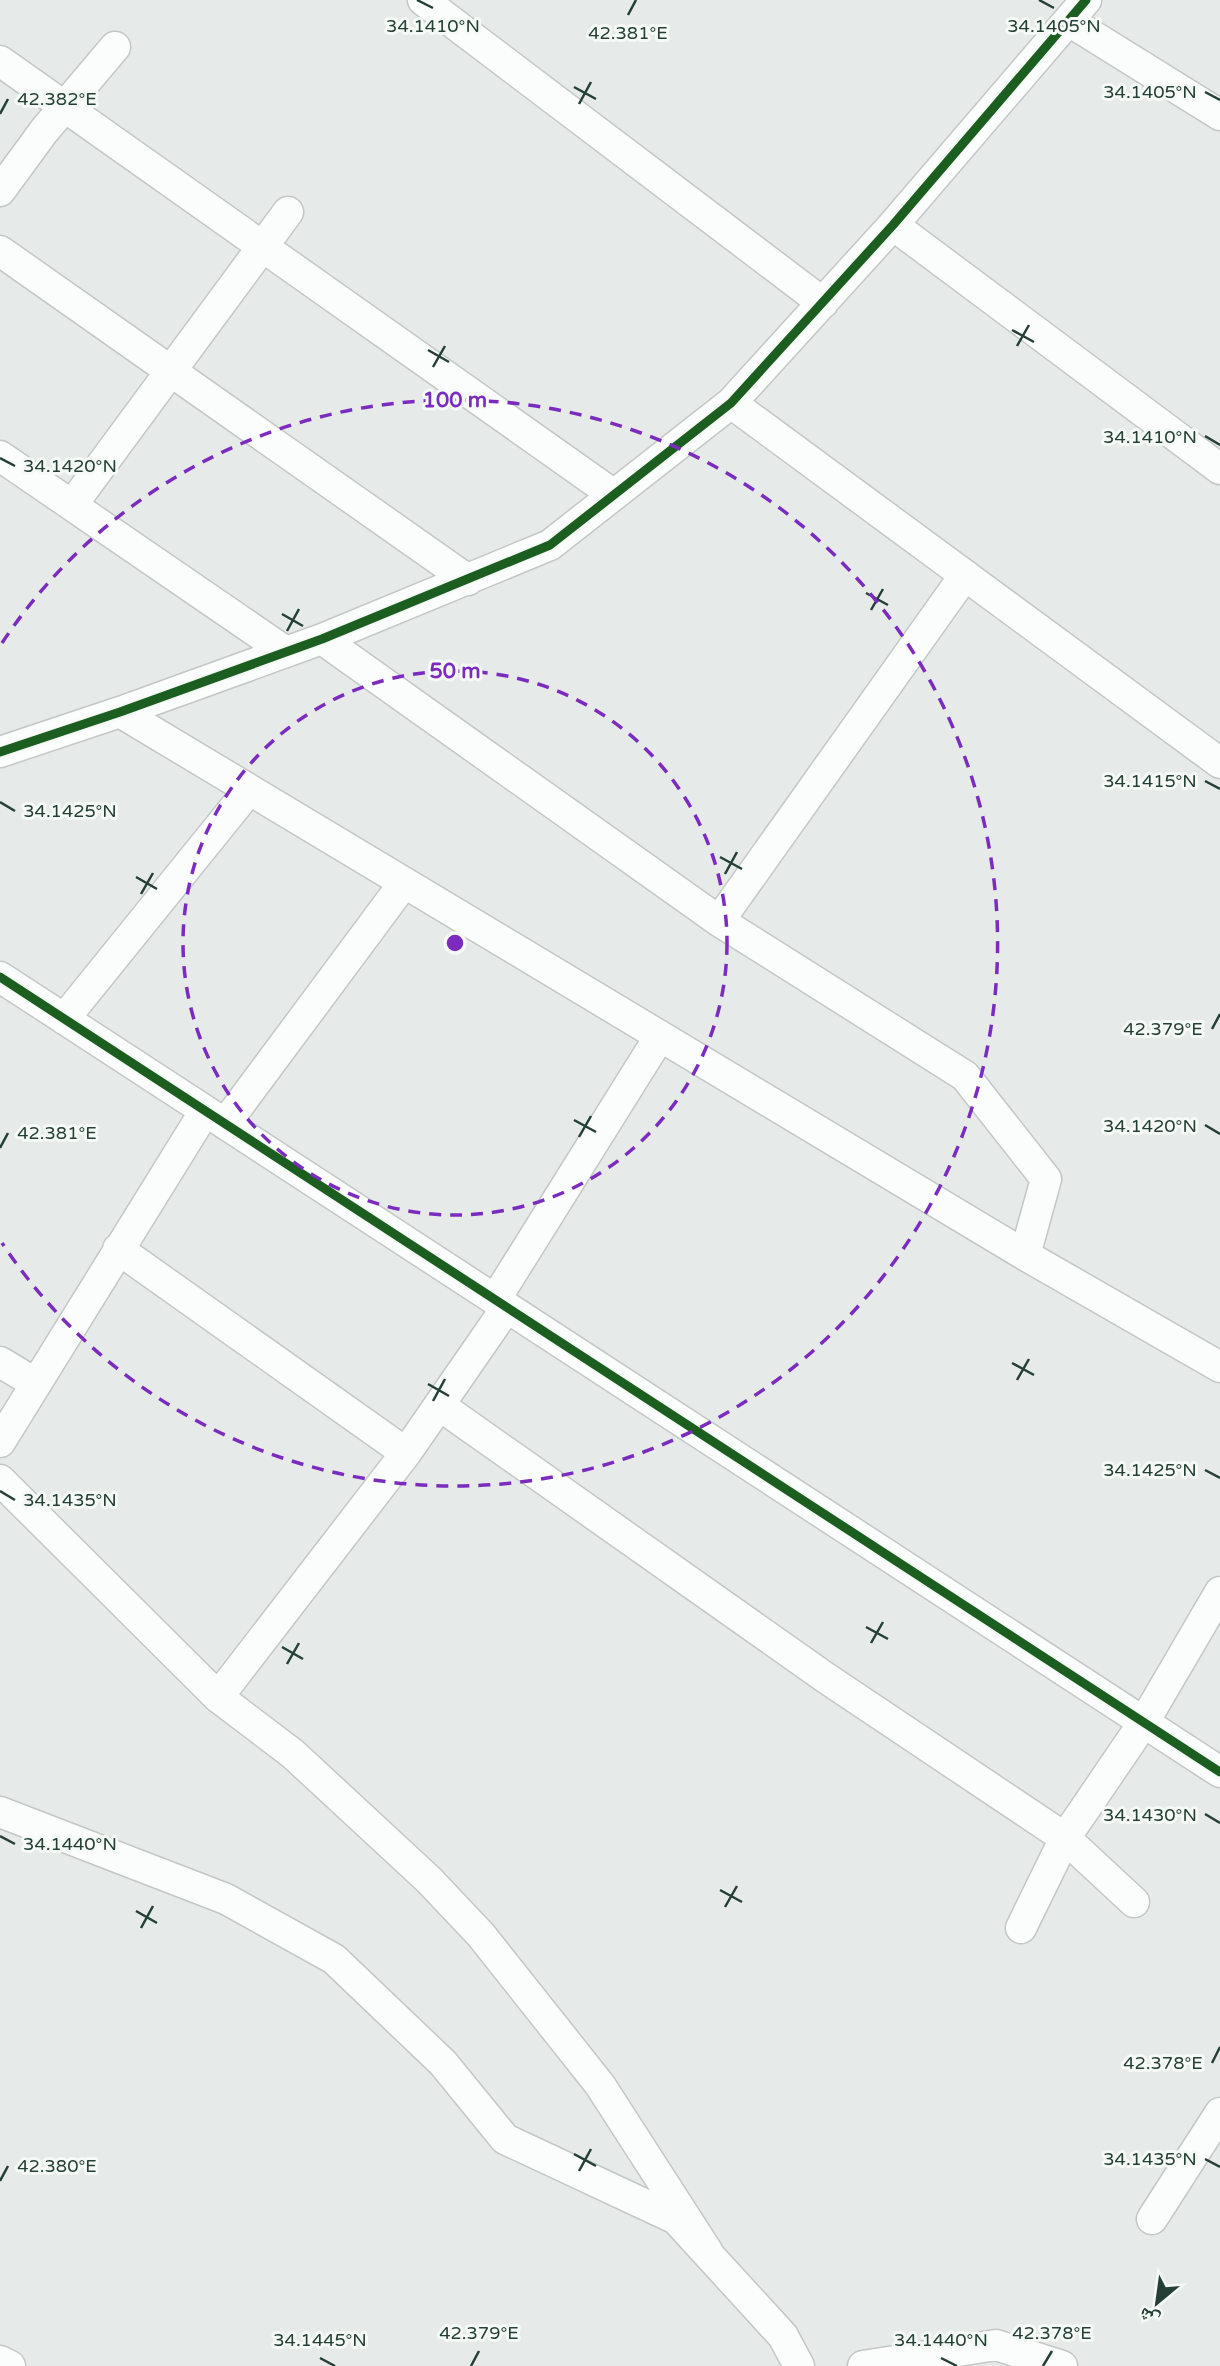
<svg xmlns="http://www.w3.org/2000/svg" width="1220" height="2366" font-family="'Varela Round','Noto Naskh Arabic',sans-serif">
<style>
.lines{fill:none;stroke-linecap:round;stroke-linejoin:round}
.street-casing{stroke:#c3c8c6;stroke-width:33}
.street{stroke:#fbfcfc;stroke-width:30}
.cycleway-casing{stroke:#f5faf7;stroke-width:13}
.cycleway{stroke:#1b5e20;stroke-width:9}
.ticks{fill:none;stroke:#243f36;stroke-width:2.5}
.ring{fill:none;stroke:#7b2cbf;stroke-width:3.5;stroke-dasharray:12 9}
.ticks-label{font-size:18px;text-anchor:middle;fill:#243f36;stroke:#f5faf7;stroke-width:6;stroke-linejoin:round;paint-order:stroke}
.centre{fill:#7b2cbf;stroke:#f5faf7;stroke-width:3.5}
.ring-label{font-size:21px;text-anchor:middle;font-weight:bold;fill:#7b2cbf;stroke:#f5faf7;stroke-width:6;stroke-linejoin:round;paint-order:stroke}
</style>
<rect width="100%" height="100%" fill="#e6ebe9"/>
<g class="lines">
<defs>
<path id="street" d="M423 0 823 303
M1069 21 1220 115
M0 61 614 495
M0 191 44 131 115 47
M893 225 1220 469
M0 251 468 580
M731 403 1220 763
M0 456 286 652
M72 505 288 212
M322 639 719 921 965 1076 1046 1179 1025 1255
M120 712 1025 1255 1220 1367
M0 752 120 712 322 639 550 545 731 403 893 225 1086 0
M719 921 965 575
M0 977 1220 1772
M64 1019 249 790
M225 1124 404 883
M118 1249 406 1453
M495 1300 660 1036
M0 1362 35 1383
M439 1405 826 1678 1065 1838 1134 1902
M0 1442 205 1111
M0 1480 218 1697 293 1754 429 1880 481 1935 600 2085 707 2251
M218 1697 406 1453 507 1307
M0 1812 226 1899 334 1959 443 2063 505 2139 676 2219 783 2336 799 2366
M1021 1928 1065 1838 1144 1722 1220 1592
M1152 2219 1220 2113
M0 2361 10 2366
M863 2366 996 2345 1062 2366"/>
</defs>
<use href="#street" class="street-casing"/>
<use href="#street" class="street"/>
<defs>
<path id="cycleway" d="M0 752 120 712 322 639 550 545 731 403 893 225 1086 0
M0 977 1220 1772"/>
</defs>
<use href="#cycleway" class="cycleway-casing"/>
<use href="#cycleway" class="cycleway"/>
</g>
<path class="ticks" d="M417 0 433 8M1039 0 1054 8M628 15 636 0M574 87 596 99M1205 92 1220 100M579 104 591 82M0 114 8 99M1012 330 1034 342M1017 346 1029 325M428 350 449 362M433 367 445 346M1205 436 1220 445M0 458 15 466M866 593 888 605M871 610 883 589M282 614 303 626M287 631 299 609M1205 781 1220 789M0 802 15 811M720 857 742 869M725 874 737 852M136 877 157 889M141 894 153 873M1212 1029 1220 1014M574 1120 596 1132M1205 1125 1220 1134M579 1137 591 1116M0 1148 8 1133M1012 1363 1034 1375M1017 1380 1029 1359M428 1384 449 1396M433 1401 445 1379M1205 1470 1220 1478M0 1491 15 1500M866 1627 888 1639M871 1643 883 1622M282 1647 303 1659M287 1664 299 1643M1205 1814 1220 1823M0 1836 15 1844M720 1890 742 1902M725 1907 737 1886M136 1911 157 1923M141 1928 153 1906M1212 2063 1220 2047M574 2154 596 2166M1205 2159 1220 2167M579 2171 591 2149M0 2181 8 2166M320 2358 335 2366M941 2358 957 2366M471 2366 479 2351M1043 2366 1052 2351"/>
<g class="ring">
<circle cx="455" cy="943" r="272"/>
<path d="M2 643A543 543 0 1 1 2 1243"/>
</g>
<g class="ticks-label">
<text x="433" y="32">34.1410°N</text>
<text x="1054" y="32">34.1405°N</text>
<text x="628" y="39">42.381°E</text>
<text x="1150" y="98">34.1405°N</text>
<text x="57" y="105">42.382°E</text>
<text x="1150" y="443">34.1410°N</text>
<text x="70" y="472">34.1420°N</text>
<text x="1150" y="787">34.1415°N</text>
<text x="70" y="817">34.1425°N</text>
<text x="1163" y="1035">42.379°E</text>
<text x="1150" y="1132">34.1420°N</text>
<text x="57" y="1139">42.381°E</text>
<text x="1150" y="1476">34.1425°N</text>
<text x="70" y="1506">34.1435°N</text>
<text x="1150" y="1821">34.1430°N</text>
<text x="70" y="1850">34.1440°N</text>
<text x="1163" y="2069">42.378°E</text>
<text x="1150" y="2165">34.1435°N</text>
<text x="57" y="2172">42.380°E</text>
<text x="479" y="2339">42.379°E</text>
<text x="1052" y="2339">42.378°E</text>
<text x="320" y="2346">34.1445°N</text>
<text x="941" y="2346">34.1440°N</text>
</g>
<circle cx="455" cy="943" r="10" class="centre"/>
<g class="ring-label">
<text x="455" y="407">100 m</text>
<text x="455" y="678">50 m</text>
</g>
<g transform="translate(1157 2303) rotate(209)" stroke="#f5faf7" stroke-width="5" paint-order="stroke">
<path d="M0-5L12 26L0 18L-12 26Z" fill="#243f36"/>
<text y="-10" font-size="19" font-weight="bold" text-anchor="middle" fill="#243f36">ش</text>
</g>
</svg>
